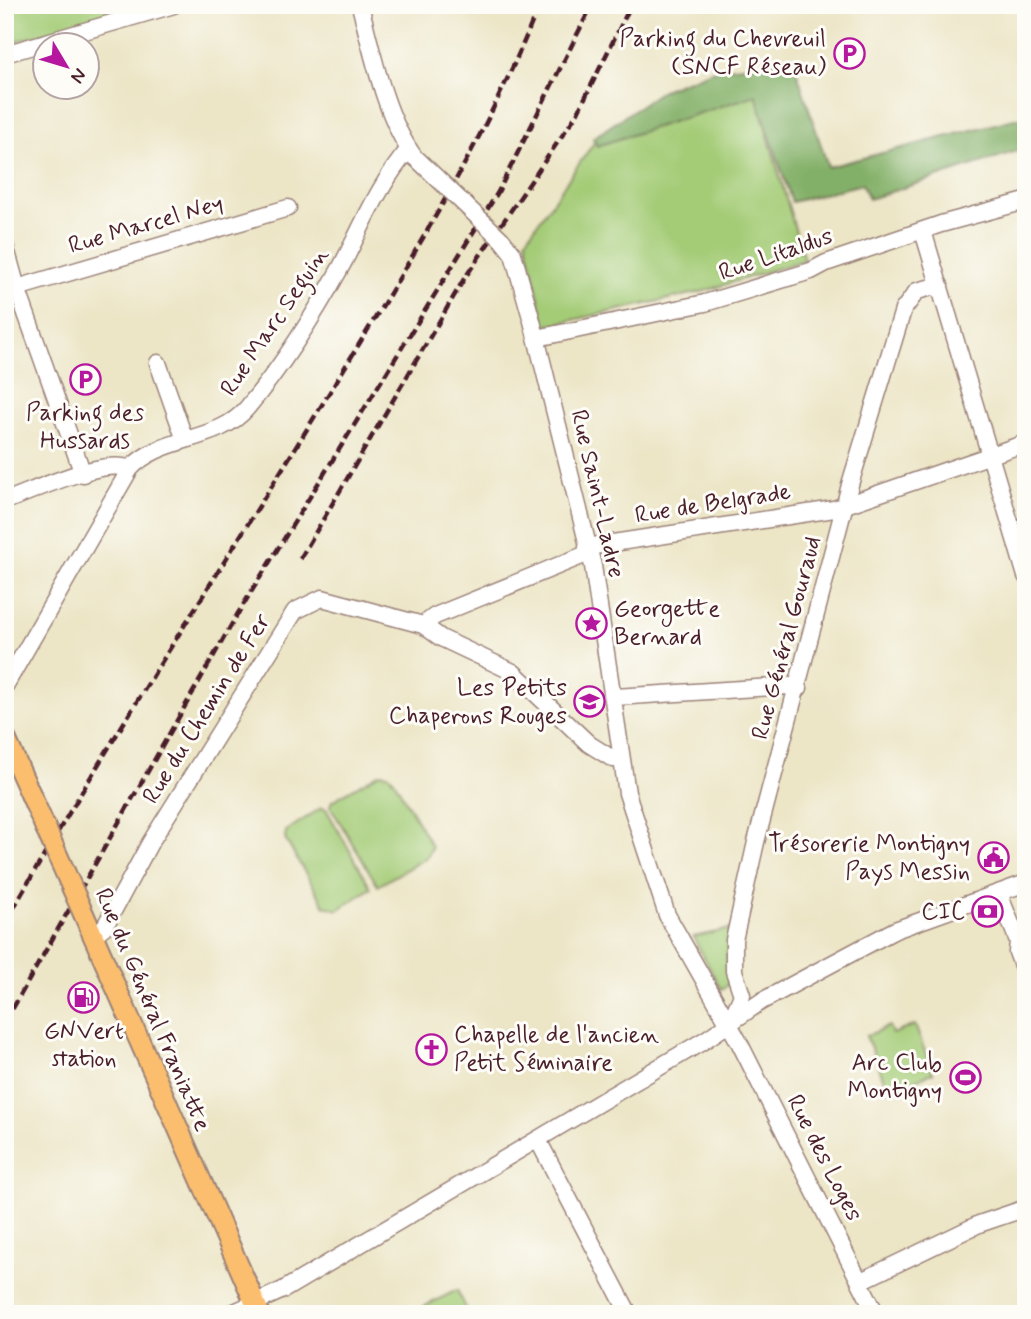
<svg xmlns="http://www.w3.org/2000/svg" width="1031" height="1319" font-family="Mynerve,sans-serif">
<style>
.green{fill:#a4cc77;stroke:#777651;stroke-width:2}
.forest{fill:#83b068;stroke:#66684a;stroke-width:2}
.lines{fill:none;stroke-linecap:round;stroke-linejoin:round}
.minor-casing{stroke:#9b8278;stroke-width:19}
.major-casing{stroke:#9b8278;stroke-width:23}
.minor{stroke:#fff;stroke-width:16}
.major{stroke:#fbbe6e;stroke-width:19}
.rail{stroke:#4a1f2b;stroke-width:4.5;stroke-dasharray:10 5;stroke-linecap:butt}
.minor-bridge-casing{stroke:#9b8278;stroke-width:19;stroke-linecap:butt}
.major-bridge-casing{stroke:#9b8278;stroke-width:23;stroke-linecap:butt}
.minor-bridge{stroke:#fff;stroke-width:16}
.major-bridge{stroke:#fbbe6e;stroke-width:19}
.labels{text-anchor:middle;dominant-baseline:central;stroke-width:6;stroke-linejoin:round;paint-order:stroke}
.poi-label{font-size:24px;fill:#4a1f2b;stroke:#fdfcf7;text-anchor:end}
.street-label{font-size:24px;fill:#4a1f2b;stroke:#fdfcf7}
</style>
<rect width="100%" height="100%" fill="#fdfcf7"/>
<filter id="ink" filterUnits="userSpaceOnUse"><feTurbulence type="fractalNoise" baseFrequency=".0143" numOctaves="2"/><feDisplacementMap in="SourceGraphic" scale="14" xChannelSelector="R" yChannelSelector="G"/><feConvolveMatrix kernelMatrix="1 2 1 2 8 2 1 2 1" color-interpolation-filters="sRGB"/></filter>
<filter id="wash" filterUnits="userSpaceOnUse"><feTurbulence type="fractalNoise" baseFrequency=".00686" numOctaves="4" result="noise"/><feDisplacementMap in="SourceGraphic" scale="28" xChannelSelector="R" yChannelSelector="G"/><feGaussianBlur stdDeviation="1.57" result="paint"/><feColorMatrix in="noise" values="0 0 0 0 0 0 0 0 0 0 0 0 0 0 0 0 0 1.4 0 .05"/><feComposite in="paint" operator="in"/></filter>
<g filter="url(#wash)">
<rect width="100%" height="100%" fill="#ece5c6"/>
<path class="green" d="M5 5H112L115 14 10 43 5 26Z
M755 91 804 260 705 291 545 326 526 240 595 141Z
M380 773 388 774 394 780 432 847 427 857 378 886 330 806 332 801Z
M321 808 326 809 371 888 338 910 325 906 285 839 286 831Z
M731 929 727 957 728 985 721 989 693 937Z
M915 1025 933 1073 888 1090 866 1036 889 1026 892 1034Z
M457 1290 469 1314H426L423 1307Z"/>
<path class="forest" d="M793 60 828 167 1026 116V148L869 199 862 184 792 202 756 95 597 146 593 138 663 90 717 69Z"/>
</g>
<g filter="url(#ink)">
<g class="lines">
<defs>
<path id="minor" d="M360 5C372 52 386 120 415 158
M5 54 174 5
M923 231 1026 576
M502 240 513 254 532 321 593 566 627 793 667 915 739 1042 876 1314
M5 245 17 288 83 474
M17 288 288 208
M537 338 705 303 811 271 826 263 941 224 1026 201
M158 363 185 440
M5 501C34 491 103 457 130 469
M587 547 834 509 1026 443
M423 625 435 616 589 553
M5 686 130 469C161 435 218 443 247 408 283 365 315 314 342 265 363 225 379 184 409 149
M615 697 789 686 799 688
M999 894 1018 941 1017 952 1026 976
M93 936 105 926 150 843 295 611 322 598 423 625 441 638 513 672 589 744 613 759 620 758
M730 1022 742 995 734 971V940L756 842 851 481 903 310 917 291 940 285
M538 1140 629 1314
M861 1281 979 1224 1026 1208
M230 1314 283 1290 705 1040 762 1001 895 930 1026 883"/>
<path id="major" d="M5 737 30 793
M84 915 260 1314"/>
</defs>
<use href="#minor" class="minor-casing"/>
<use href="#major" class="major-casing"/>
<use href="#minor" class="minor"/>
<use href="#major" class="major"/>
<path class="rail" d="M300 559 464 279 577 114 631 5
M5 923C111 736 230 556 342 372 415 253 488 135 539 5
M5 1022 237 615 498 192 592 5"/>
<defs>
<path id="minor-bridge" d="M417 159 502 240"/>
<path id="major-bridge" d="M30 793 84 915"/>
</defs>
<use href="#minor-bridge" class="minor-bridge-casing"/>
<use href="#major-bridge" class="major-bridge-casing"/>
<use href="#minor-bridge" class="minor-bridge"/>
<use href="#major-bridge" class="major-bridge"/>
</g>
</g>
<defs>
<symbol id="parking-ring" viewBox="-11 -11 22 22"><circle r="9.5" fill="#fdfcf7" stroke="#b5179e" stroke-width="1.5"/><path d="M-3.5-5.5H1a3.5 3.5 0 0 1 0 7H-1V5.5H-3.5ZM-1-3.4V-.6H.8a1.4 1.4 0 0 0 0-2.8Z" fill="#b5179e"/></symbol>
<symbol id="sight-ring" viewBox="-11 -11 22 22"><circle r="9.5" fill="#fdfcf7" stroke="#b5179e" stroke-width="1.5"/><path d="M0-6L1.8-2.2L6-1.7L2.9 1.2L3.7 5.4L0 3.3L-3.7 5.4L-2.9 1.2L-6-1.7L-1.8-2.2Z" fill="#b5179e"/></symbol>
<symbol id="school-ring" viewBox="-11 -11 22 22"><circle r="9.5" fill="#fdfcf7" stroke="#b5179e" stroke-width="1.5"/><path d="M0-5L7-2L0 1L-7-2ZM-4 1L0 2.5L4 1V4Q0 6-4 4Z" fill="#b5179e"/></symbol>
<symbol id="civic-ring" viewBox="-11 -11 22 22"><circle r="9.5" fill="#fdfcf7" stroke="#b5179e" stroke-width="1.5"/><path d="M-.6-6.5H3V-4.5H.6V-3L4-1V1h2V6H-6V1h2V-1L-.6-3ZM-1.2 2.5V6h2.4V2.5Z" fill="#b5179e"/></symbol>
<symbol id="bank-ring" viewBox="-11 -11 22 22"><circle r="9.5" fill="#fdfcf7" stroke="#b5179e" stroke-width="1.5"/><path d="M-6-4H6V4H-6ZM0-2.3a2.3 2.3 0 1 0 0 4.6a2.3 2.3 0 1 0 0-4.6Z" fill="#b5179e"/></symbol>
<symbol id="fuel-ring" viewBox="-11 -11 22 22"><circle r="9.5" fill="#fdfcf7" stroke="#b5179e" stroke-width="1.5"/><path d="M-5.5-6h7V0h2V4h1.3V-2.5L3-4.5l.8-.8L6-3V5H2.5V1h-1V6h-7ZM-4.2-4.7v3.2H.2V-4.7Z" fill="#b5179e"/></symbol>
<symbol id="church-ring" viewBox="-11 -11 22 22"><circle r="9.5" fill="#fdfcf7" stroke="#b5179e" stroke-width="1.5"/><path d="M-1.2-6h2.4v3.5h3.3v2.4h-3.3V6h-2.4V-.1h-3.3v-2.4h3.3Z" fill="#b5179e"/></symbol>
<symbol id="stadium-ring" viewBox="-11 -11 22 22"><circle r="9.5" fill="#fdfcf7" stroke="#b5179e" stroke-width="1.5"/><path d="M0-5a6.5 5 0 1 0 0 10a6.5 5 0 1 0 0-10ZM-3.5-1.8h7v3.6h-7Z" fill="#b5179e"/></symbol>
</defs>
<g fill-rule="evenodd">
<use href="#parking-ring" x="832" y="36" width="35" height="35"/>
<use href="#parking-ring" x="68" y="362" width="35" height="35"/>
<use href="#sight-ring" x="574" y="606" width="35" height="35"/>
<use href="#school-ring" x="572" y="684" width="35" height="35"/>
<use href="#civic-ring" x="976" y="840" width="35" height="35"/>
<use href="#bank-ring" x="970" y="894" width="35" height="35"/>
<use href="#fuel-ring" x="66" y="980" width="35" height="35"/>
<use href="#church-ring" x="414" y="1032" width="35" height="35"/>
<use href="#stadium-ring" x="948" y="1060" width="35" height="35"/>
</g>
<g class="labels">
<g class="poi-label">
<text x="826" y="39">Parking du Chevreuil<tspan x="826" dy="28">(SNCF Réseau)</tspan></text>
<text x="85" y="413" text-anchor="middle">Parking des<tspan x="85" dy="28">Hussards</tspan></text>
<text x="614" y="609" text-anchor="start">Georgette<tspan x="614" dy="28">Bernard</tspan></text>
<text x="567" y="688">Les Petits<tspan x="567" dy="28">Chaperons Rouges</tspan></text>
<text x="970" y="844">Trésorerie Montigny<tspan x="970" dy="28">Pays Messin</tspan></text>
<text x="965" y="912">CIC</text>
<text x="84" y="1031" text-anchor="middle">GNVert<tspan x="84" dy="28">station</tspan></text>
<text x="454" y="1035" text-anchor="start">Chapelle de l'ancien<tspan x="454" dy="28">Petit Séminaire</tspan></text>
<text x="942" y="1063">Arc Club<tspan x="942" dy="28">Montigny</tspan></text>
</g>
<g class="street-label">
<text transform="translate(146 225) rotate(-16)">Rue Marcel Ney</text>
<text transform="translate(776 255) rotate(-19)">Rue Litaldus</text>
<text transform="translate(275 322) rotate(-56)">Rue Marc Seguin</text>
<text transform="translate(597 494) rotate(77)">Rue Saint-Ladre</text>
<text transform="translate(713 504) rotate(-9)">Rue de Belgrade</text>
<text transform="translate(787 638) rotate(-75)">Rue Général Gouraud</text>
<text transform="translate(207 709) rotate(-58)">Rue du Chemin de Fer</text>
<text transform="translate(152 1010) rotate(67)">Rue du Général Franiatte</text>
<text transform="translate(824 1158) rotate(63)">Rue des Loges</text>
</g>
</g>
<rect width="1031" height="1319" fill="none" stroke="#fdfcf7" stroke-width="28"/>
<g transform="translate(66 66) rotate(128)"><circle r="33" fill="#fdfcf7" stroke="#b5a4a5" stroke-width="2"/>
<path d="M0-5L12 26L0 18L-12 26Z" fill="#b5179e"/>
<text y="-10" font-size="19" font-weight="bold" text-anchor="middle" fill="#4a1f2b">N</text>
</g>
</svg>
